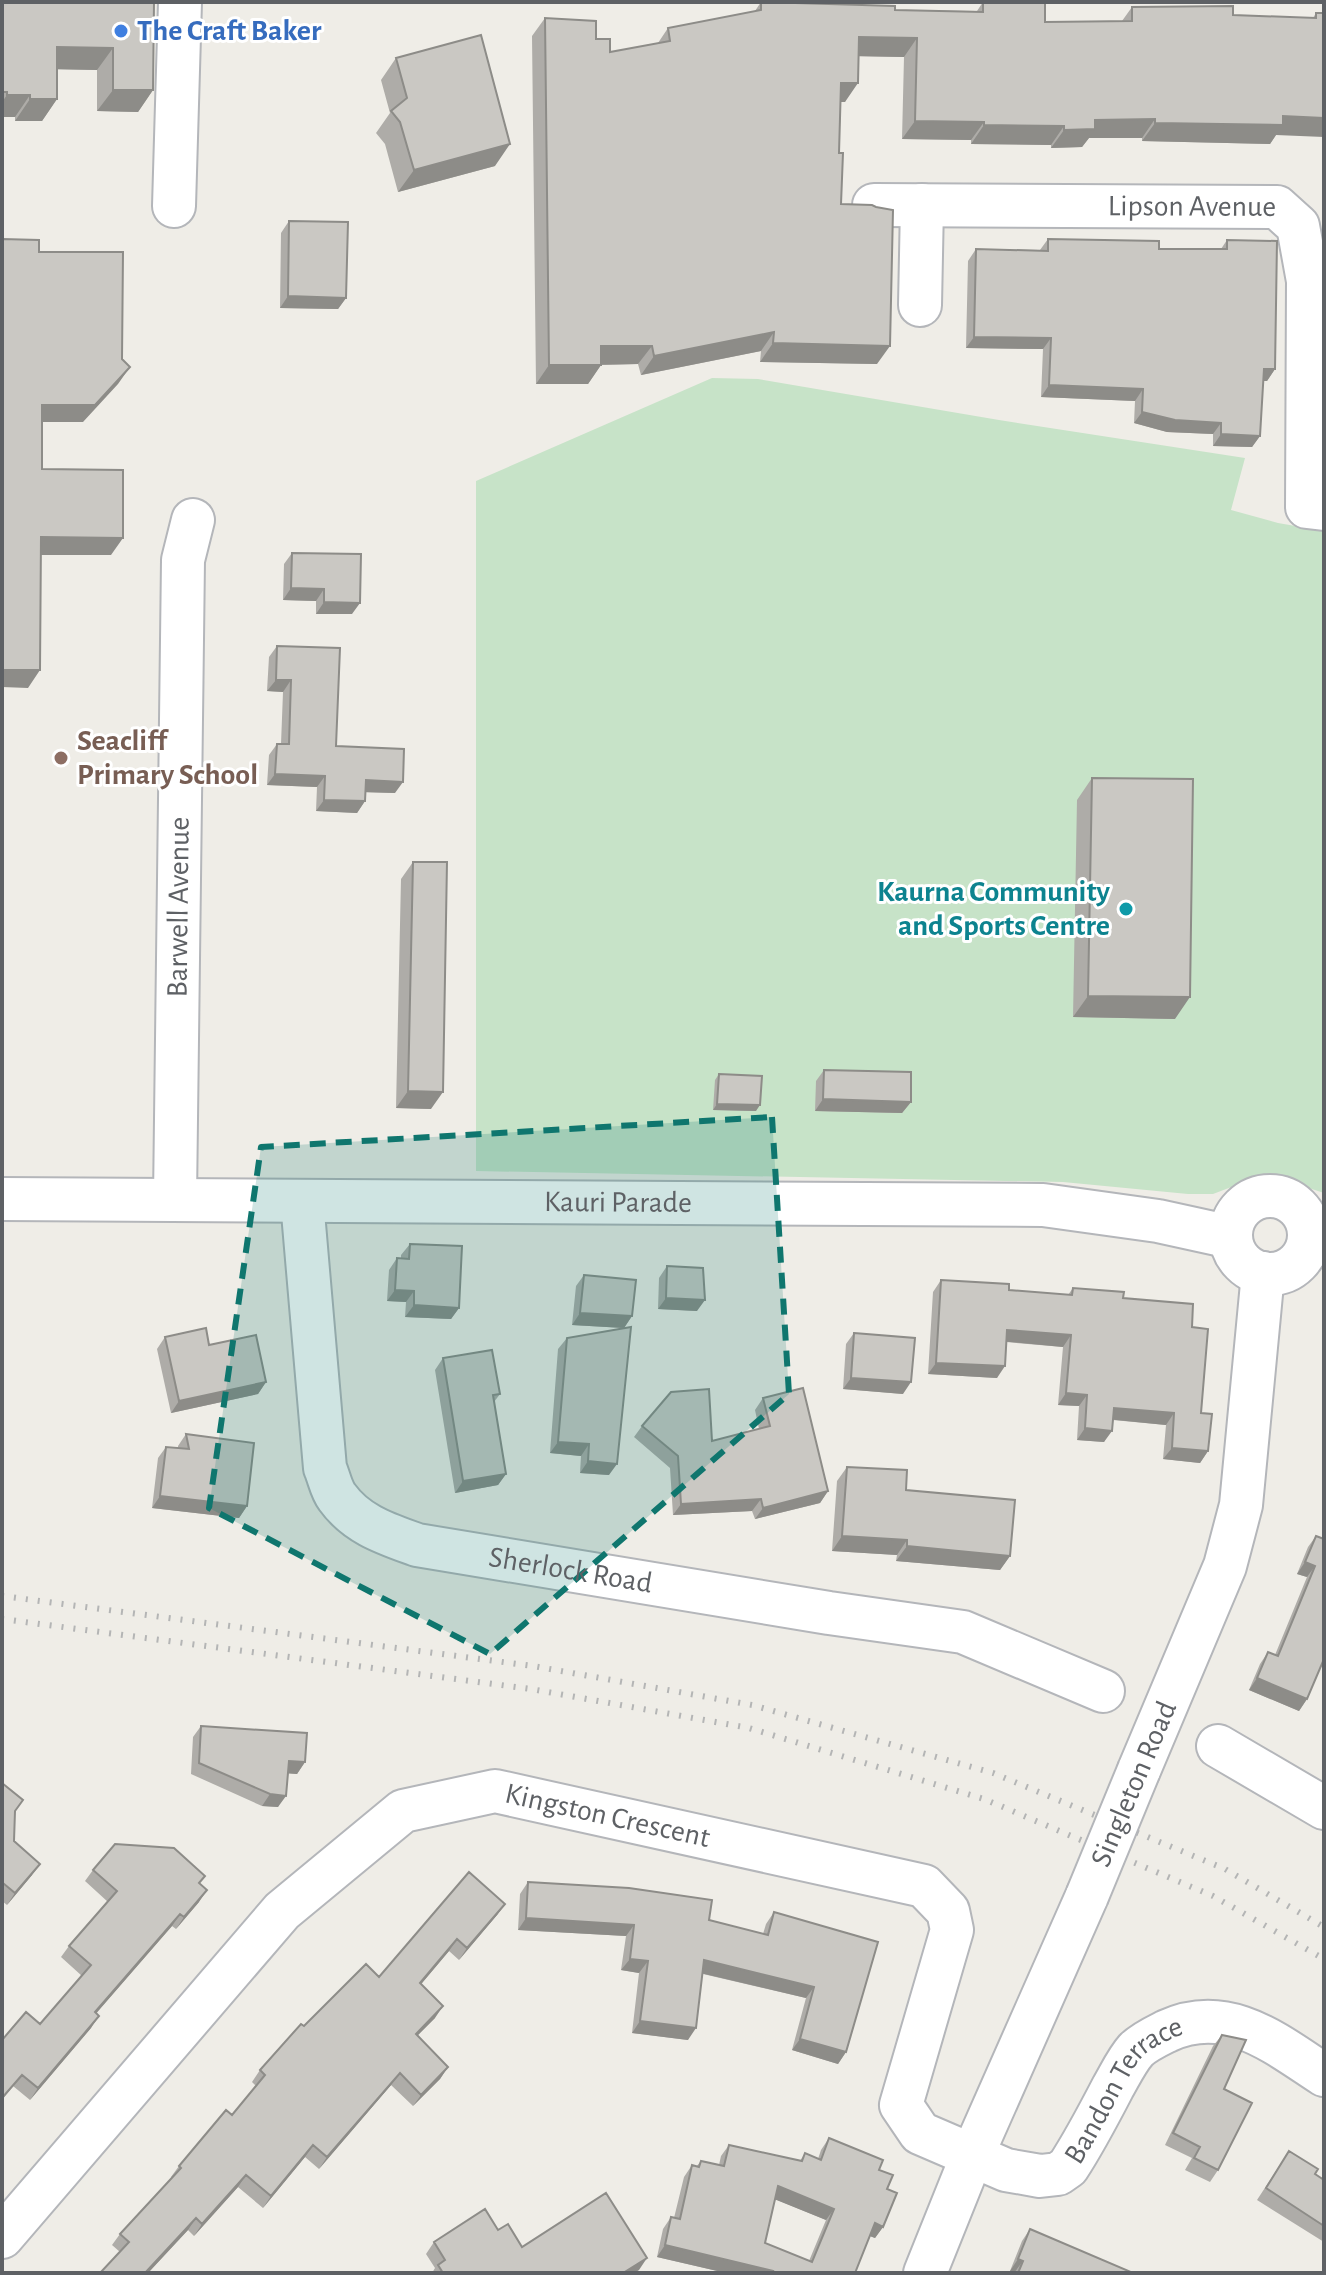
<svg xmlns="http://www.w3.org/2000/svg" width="1326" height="2275" font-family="'Alegreya Sans',sans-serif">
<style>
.green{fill:#c7e3c8}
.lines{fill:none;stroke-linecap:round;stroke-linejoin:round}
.minor-casing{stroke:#b4b6ba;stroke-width:46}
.minor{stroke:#fff;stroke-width:42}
.rail{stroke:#b4b5b5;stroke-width:6;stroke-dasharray:2 10;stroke-linecap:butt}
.minor-bridge-casing{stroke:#b4b6ba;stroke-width:46;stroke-linecap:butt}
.minor-bridge{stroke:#fff;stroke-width:42}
.wall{fill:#aeaca8;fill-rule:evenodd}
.shaded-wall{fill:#8d8c88}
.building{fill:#cac8c3;stroke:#8d8c88;stroke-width:2;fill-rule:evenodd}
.marked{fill:#0f766e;fill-opacity:0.2;stroke:#0f766e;stroke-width:6;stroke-dasharray:16 10;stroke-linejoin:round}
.shop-dot{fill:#3f7fe0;stroke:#fff;stroke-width:3}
.education-dot{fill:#8d6e63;stroke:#fff;stroke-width:3}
.culture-dot{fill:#0f9aa8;stroke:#fff;stroke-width:3}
.labels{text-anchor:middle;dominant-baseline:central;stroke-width:6;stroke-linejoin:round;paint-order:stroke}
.shop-label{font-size:30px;font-weight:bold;fill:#366cbe;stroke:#fff;text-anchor:start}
.street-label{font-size:30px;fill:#5e6165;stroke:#fff}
.education-label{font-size:30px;font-weight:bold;fill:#785e54;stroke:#fff;text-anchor:start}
.culture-label{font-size:30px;font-weight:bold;fill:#0d838f;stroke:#fff;text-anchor:end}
</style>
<rect width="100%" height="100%" fill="#efede7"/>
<path class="green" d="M712 378 758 379 999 420 1245 458 1231 510 1278 523 1324 531V1193L1272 1176 1255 1178 1213 1194H1188L1063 1182 476 1171V481Z"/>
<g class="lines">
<defs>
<g id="minor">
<path id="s1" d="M874 205 1277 207 1298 226 1308 281 1307 507 1324 509"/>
<path d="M174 206 180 2"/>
<path d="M920 305 922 205"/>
<circle cx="1270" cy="1235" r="39"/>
<path id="s2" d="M2 1199 1043 1205 1158 1221 1231 1237"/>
<path id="s3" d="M175 1199 183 560 193 520"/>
<path id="s4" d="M302 1201 325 1468C329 1477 331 1489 337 1497 357 1525 387 1534 417 1545L829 1613 963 1632 1103 1691"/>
<path d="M1218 1746 1324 1808"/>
<path d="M1139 1770 1225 1566 1241 1505 1263 1273"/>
<path id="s5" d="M2 2237 282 1911 403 1811 495 1791 924 1886 948 1911 952 1930 901 2105 920 2133 1006 2170 1040 2176 1058 2174 1068 2167C1085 2141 1099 2114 1113 2087 1120 2075 1127 2060 1136 2050 1144 2042 1157 2036 1167 2031 1228 2003 1276 2044 1324 2075"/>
<path d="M925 2273 972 2156 1087 1896"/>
</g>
</defs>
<use href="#minor" class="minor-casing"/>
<use href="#minor" class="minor"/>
<path class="rail" d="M2 1596 533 1666 752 1705 993 1773 1225 1869 1324 1927
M2 1619 531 1689 749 1728 984 1799 1213 1896 1324 1959"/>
<defs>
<path id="minor-bridge" d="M1087 1896 1139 1770"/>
</defs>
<use href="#minor-bridge" class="minor-bridge-casing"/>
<use href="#minor-bridge" class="minor-bridge"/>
</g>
<path class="wall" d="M2 2H154L153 90 138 112 97 111V70L57 69V99L42 121H15V117H2Z
M761 2 895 10 977 11 983 2 1045 22 1122 21 1132 7 1233 15 1313 18 1316 13H1324L1276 135 1270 144 1142 141V138H1089L1082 147 1051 148V145L971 144V140L902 139 904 57 859 56 845 102H841L839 153 841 204 877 364 760 362 761 351 641 375 638 364 601 365 588 384H536L532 36 545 18 596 39 610 52 658 43 668 28 755 11Z
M396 58 495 166 398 192 385 144 376 133 390 113 381 80Z
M289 221 346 298 338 309 280 308 281 233Z
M1048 239 1159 249H1221L1227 240 1275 369 1267 381H1263L1260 436 1252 447 1213 446V434L1167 432 1134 423 1135 401 1041 397 1043 349 966 348 968 261 976 249 1040 250Z
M292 553 352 614H316V601L283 600 284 564Z
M277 646 336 746 395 793 366 792 365 801 357 813 316 811 317 787 267 785 269 755 277 744H281L283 692 267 691 269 657Z
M1092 778 1175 1019 1073 1017 1077 800Z
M413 862 431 1109 396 1108 401 879Z
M824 1070 911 1102 902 1113 815 1111 816 1081Z
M719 1074 756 1111 713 1110 715 1080Z
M410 1244 459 1308 451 1319 405 1317 406 1302 387 1301 389 1270 397 1258H401V1255Z
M667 1266 697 1311 658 1309 659 1278Z
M584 1275 632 1316 624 1328 572 1325 576 1286Z
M941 1280 1009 1290 1068 1295 1073 1288 1123 1298 1192 1327 1201 1413 1208 1451 1200 1463 1163 1459 1166 1425 1113 1420 1104 1442 1077 1440 1079 1406 1058 1405 1063 1347 1006 1342 997 1378 928 1374 933 1292Z
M854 1333 903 1394 843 1389 846 1344Z
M165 1337 209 1345 266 1382 258 1394 171 1413 157 1349Z
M567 1338 609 1475 580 1473 581 1456 550 1453 558 1349Z
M443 1358 500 1394 494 1402 506 1474 498 1485 455 1493 435 1370Z
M763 1398 828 1491 820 1503 755 1519 752 1511 673 1515 670 1468 634 1437 642 1426 712 1441 759 1429 755 1410Z
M186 1434 247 1506 239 1518 152 1508 158 1458 166 1447 178 1448V1446Z
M847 1467 906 1490 1010 1556 1000 1570 896 1561 897 1555 832 1551 837 1481Z
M1324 1525V1659L1307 1699 1299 1711 1249 1690 1260 1664 1268 1652 1275 1655 1307 1577 1297 1574 1308 1547 1316 1536 1323 1539Z
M201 1726 305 1762 297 1774 288 1773 278 1807 262 1806 191 1774 193 1737Z
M2 1783 15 1812 14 1841 32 1875 7 1905 2 1901Z
M93 1870 200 1884 199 1902 176 1929 172 1926 96 2013 91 2028 30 2100 13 2086 2 2100V2040L40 2024 82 1976 61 1957 69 1946 108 1902 85 1881Z
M528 1882 709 1920 763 1934 766 1924 774 1912 878 1942 846 2052 838 2064 792 2050 806 1998 703 1974 688 2040 632 2033 639 1973 621 1970 626 1936 518 1930 520 1894Z
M505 1904 497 1915 459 1960 449 1951 421 1984 435 2018 417 2036 448 2067 440 2079 413 2106 391 2085 319 2169 305 2157 263 2208 238 2187 194 2236 188 2230 148 2273H100L120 2252 112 2245 120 2234 172 2178 171 2177 179 2166 232 2115 256 2086 252 2082 260 2070 304 2026 379 1977Z
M1222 2035 1224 2089 1218 2170 1210 2182 1185 2170 1192 2158 1165 2145 1213 2046Z
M829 2138 879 2170 887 2189 883 2227 875 2238 870 2236 855 2273H726L657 2257 663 2229 671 2217 674 2218 684 2177 692 2165 696 2167 701 2161 719 2165 721 2156 729 2145 800 2161 805 2153 818 2159 821 2150ZM775 2199 826 2220 809 2261 765 2243Z
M1289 2151 1315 2174 1324 2179V2242L1257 2200Z
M1030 2229 1132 2273H1014L1010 2271 1022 2241Z
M498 2230 522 2247 639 2270 633 2273H432L435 2268 426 2254 434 2242Z"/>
<path class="shaded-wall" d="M859 37 917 38 904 57 846 56Z
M57 47 113 48 97 70 42 69Z
M841 83H858L845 102H828Z
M113 90H153L138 112 97 111Z
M7 95H30L15 117H2V102Z
M30 99H57L42 121H15Z
M1283 116 1324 118V137L1276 135 1270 144 1142 141 1155 123Z
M1155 119 1142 138H1089L1082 147 1051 148 1064 130 1095 120Z
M915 121 984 122 971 140 902 139Z
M984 125 1064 126 1051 145 971 144Z
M510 144 495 166 398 192 414 170Z
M288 296 346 298 338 309 280 308Z
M774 332 761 351 641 375 654 356Z
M974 337 1051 338 1043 349 966 348Z
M773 343 890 346 877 364 760 362Z
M601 346H652L638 364 588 365Z
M549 365H601L588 384H536Z
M130 367 118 384 83 422H30L42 405Z
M1264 369H1275L1267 381H1255Z
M1049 385 1143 389 1135 401 1041 397Z
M1142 412 1221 423 1213 434 1167 432 1134 423Z
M1221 434 1260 436 1252 447 1213 446Z
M41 537 123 538 111 555H29Z
M291 588 324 589 316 601 283 600Z
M324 602 360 603 352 614H316Z
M2 670H40L28 688 2 687Z
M276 680H291L283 692 267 691Z
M275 774 325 776 317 787 267 785Z
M366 780 403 782 395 793 358 792Z
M324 800 365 801 357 813 316 811Z
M1088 996 1190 997 1175 1019 1073 1017Z
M408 1091 443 1092 431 1109 396 1108Z
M823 1099 911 1102 902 1113 815 1111Z
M717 1104 760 1105 756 1111 713 1110Z
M395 1290 414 1291 406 1302 387 1301Z
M666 1298 705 1300 697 1311 658 1309Z
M414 1305 459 1308 451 1319 405 1317Z
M580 1313 632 1316 624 1328 572 1325Z
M1007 1330 1071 1335 1063 1347 999 1341Z
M936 1363 1005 1366 997 1378 928 1374Z
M851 1378 911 1382 903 1394 843 1389Z
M266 1382 258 1394 171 1413 179 1401Z
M1066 1393 1087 1395 1079 1406 1058 1405Z
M1114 1408 1174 1413 1166 1425 1106 1419Z
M1085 1428 1112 1431 1104 1442 1077 1440Z
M558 1442 589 1444 581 1456 550 1453Z
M1172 1448 1208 1451 1200 1463 1163 1459Z
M588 1461 617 1464 609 1475 580 1473Z
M506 1474 498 1485 455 1493 463 1481Z
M828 1491 820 1503 755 1519 763 1508Z
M160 1496 247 1506 239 1518 152 1508Z
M761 1499 752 1511 673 1515 681 1504Z
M842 1536 907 1540 897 1555 832 1551Z
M907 1546 1010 1556 1000 1570 896 1561Z
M1305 1562 1315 1566 1307 1577 1297 1574Z
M1257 1678 1307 1699 1299 1711 1249 1690Z
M289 1761 305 1762 297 1774 281 1773Z
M270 1794 286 1796 278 1807 262 1806Z
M40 1864 32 1875 7 1905 15 1893Z
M207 1890 199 1902 176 1929 184 1917Z
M505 1904 497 1915 459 1960 467 1948Z
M180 1914 172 1926 87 2024 95 2012Z
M526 1918 634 1925 626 1936 518 1930Z
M457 1939 449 1951 412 1995 420 1983Z
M630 1959 648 1961 639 1973 621 1970Z
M704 1960 814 1987 806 1998 696 1972Z
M443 2006 435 2018 407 2046 416 2034Z
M99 2016 91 2028 30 2100 38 2088Z
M640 2021 696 2028 688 2040 632 2033Z
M800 2039 846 2052 838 2064 792 2050Z
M448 2067 440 2079 413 2106 421 2095Z
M400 2073 391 2085 319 2169 327 2157Z
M313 2145 305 2157 263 2208 271 2196Z
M246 2175 238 2187 194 2236 202 2224Z
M778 2186 834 2209 826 2220 769 2197Z
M196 2218 188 2230 148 2273H145Z
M875 2223 883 2227 875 2238 867 2235Z
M665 2245 773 2271 772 2273H726L657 2257Z
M647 2258 639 2270 633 2273H623Z
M1018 2259 1023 2261 1014 2273 1010 2271Z"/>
<path class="building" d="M2 2H154L153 90H113V48L57 47V99H30V95H7V92H2Z
M761 2 895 6V10L983 12V2L1045 3V22L1132 21V7L1233 6V15L1316 18V13H1324V118L1283 116V125L1155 123V119L1095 120V129L1064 130V126L984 125V122L915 121 917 38 859 37 858 83H841L839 153H843L841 204 872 205 876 207 893 210 890 346 773 343 774 332 654 356 652 346H601V365H549L545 18 596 21V39H610V52L670 41 668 28 761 10Z
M481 35 510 144 414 170 400 122 391 111 407 98 396 58Z
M289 221 348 222 346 298 288 296Z
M2 239 39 240V252H123L122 359 130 367 95 405H42V469L123 470V538L41 537 40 670H2Z
M1048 239 1159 241V249H1227V240L1277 241 1275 369H1264L1260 436 1221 434V423L1175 420 1142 412 1143 389 1049 385 1051 338 974 337 976 249 1048 251Z
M292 553 361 554 360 603 324 602V589L291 588Z
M277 646 340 648 336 746 404 749 403 782 366 780 365 801 324 800 325 776 275 774 277 744H289L291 680H276Z
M1092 778 1193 779 1190 997 1088 996Z
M413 862H447L443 1092 408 1091Z
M824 1070 911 1072V1102L823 1099Z
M719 1074 762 1076 760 1105 717 1104Z
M410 1244 462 1246 459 1308 414 1305V1291L395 1290 397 1258 409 1259Z
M667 1266 703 1268 705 1300 666 1298Z
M584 1275 636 1280 632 1316 580 1313Z
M941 1280 1009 1284V1290L1072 1295 1073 1288 1124 1292 1123 1298 1193 1304 1192 1327 1208 1329 1201 1413 1212 1414 1208 1451 1172 1448 1174 1413 1114 1408 1112 1431 1085 1428 1087 1395 1066 1393 1071 1335 1007 1330 1005 1366 936 1363Z
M631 1327 617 1464 588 1461 589 1444 558 1442 567 1338Z
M206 1328 209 1345 256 1335 266 1382 179 1401 165 1337Z
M854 1333 915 1338 911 1382 851 1378Z
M492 1350 500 1394 493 1395 506 1474 463 1481 443 1358Z
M803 1388 828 1491 763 1508 761 1499 681 1504 678 1456 642 1426 671 1392 709 1389 712 1441 770 1426 763 1398Z
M186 1434 254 1443 247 1506 160 1496 166 1447 189 1449Z
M847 1467 907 1470 906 1490 1015 1500 1010 1556 907 1546V1540L842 1536Z
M1316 1536 1324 1539V1659L1307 1699 1257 1678 1268 1652 1278 1656 1315 1566 1305 1562Z
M201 1726 307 1733 305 1762 289 1761 286 1796 270 1794 199 1763Z
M2 1783 23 1800 15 1811 14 1841 40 1864 15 1893 3 1883 2 1884Z
M115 1844 174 1848 205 1876 199 1883 207 1890 184 1917 180 1914 95 2012 99 2016 38 2088 22 2075 2 2098V2040L26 2012 40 2024 91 1965 69 1946 117 1891 93 1870Z
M469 1872 505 1904 467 1948 457 1939 420 1983 443 2006 416 2034 448 2067 421 2095 400 2073 327 2157 313 2145 271 2196 246 2175 202 2224 196 2218 145 2273H100L129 2242 120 2234 181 2168 179 2166 226 2110 232 2115 265 2075 260 2070 301 2024 304 2026 366 1964 379 1977Z
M528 1882 629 1888 712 1900 709 1920 768 1935 774 1912 878 1942 846 2052 800 2039 814 1987 704 1960 696 2028 640 2021 648 1961 630 1959 634 1925 526 1918Z
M1222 2035 1246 2040 1224 2089 1252 2103 1218 2170 1194 2158 1200 2147 1173 2133Z
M829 2138 883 2160 879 2170 893 2175 887 2189 897 2193 883 2227 875 2223 855 2273H772L773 2271 665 2245 671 2217 680 2219 692 2165 699 2167 701 2161 724 2166 729 2145 802 2161 805 2153 821 2160ZM778 2186 834 2209 812 2262 765 2243Z
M1289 2151 1318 2169 1315 2174 1324 2180V2226L1266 2188Z
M606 2193 647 2258 623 2273H443L438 2265 445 2260 434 2242 485 2209 498 2230 508 2224 522 2247Z
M1030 2229 1131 2272 1132 2273H1018L1023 2261 1018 2259Z"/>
<path class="marked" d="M772 1117 789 1394 490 1654 209 1508 261 1147Z"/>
<circle class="shop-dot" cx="121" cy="31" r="8"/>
<circle class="education-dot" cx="61" cy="758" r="8"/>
<circle class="culture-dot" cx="1126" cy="909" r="8"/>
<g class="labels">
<g class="shop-label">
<text x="137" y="31">The Craft Baker</text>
</g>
<g class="street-label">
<text stroke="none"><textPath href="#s1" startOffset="318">Lipson Avenue</textPath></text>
<text stroke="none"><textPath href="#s3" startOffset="292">Barwell Avenue</textPath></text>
<text stroke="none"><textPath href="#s2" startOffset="616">Kauri Parade</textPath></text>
<text stroke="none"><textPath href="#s4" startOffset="550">Sherlock Road</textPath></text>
<text transform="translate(1134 1784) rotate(-67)">Singleton Road</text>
<text stroke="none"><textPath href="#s5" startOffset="796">Kingston Crescent</textPath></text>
<text stroke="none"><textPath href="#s5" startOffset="1646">Bandon Terrace</textPath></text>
</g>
<g class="education-label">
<text x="77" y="741">Seacliff<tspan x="77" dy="34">Primary School</tspan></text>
</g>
<g class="culture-label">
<text x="1110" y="892">Kaurna Community<tspan x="1110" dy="34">and Sports Centre</tspan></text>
</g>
</g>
<rect width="1326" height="2275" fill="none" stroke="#5e6165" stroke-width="8"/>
</svg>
